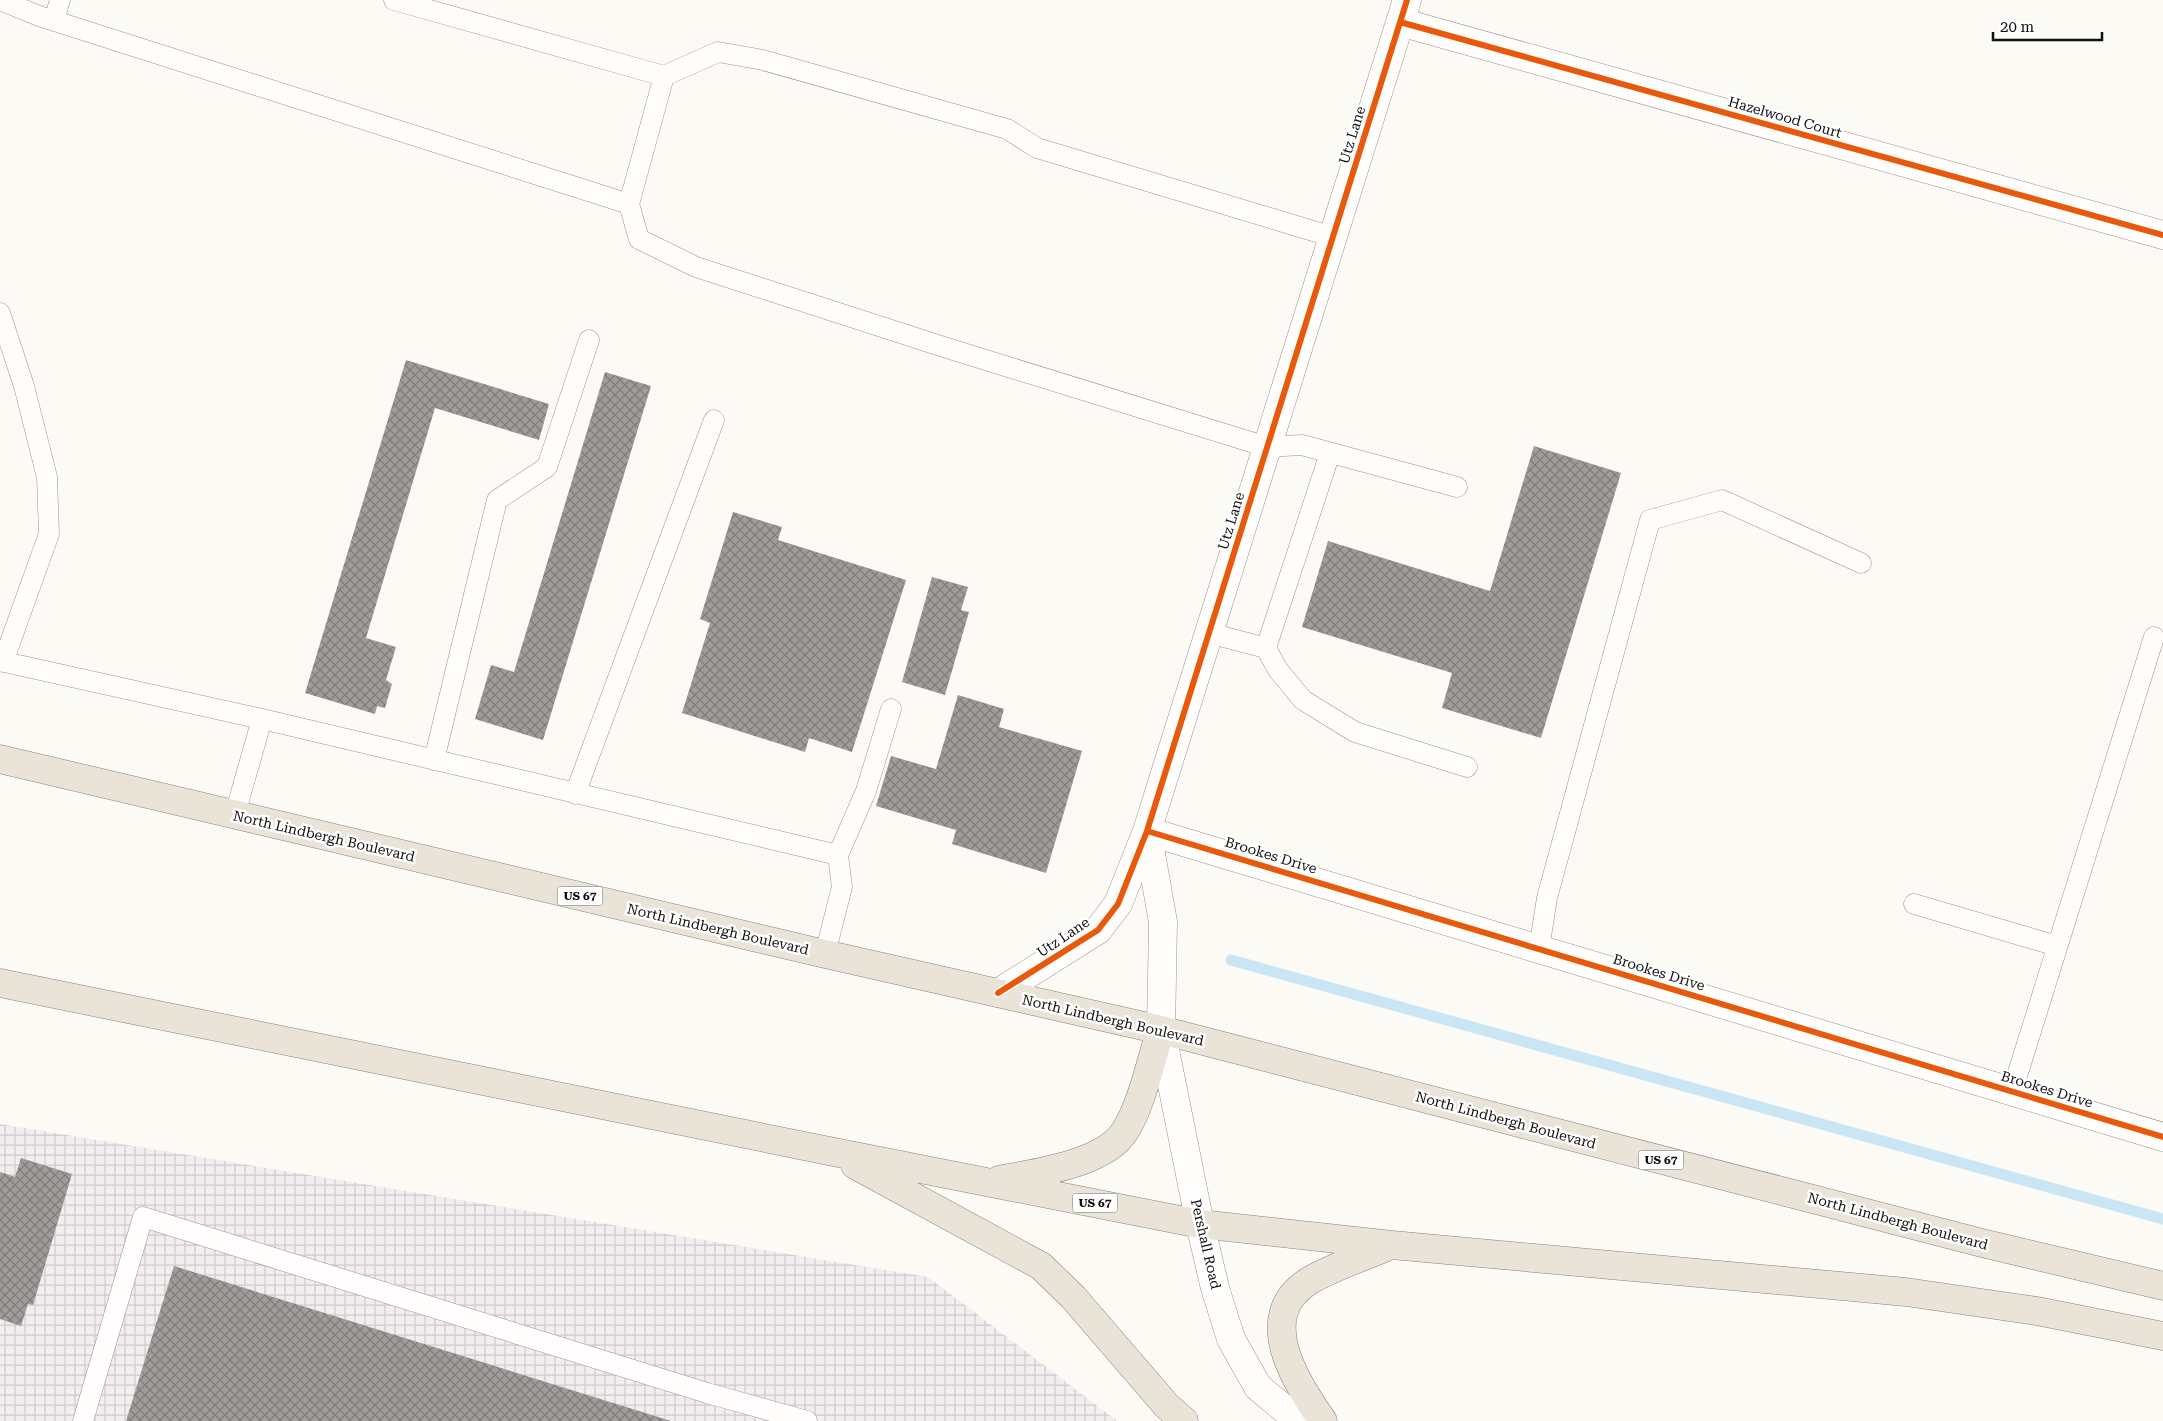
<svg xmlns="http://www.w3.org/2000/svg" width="2163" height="1421" font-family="'Roboto Serif',serif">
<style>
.industrial{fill:url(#industrial-grid)}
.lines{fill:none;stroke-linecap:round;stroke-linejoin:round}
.stream{stroke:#cae6f5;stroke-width:11}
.building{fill:url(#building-cross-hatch)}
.service-casing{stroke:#959492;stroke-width:21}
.minor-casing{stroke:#959492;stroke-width:29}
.tertiary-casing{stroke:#959492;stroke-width:29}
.trunk-casing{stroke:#82827f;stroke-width:29}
.service{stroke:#fffefd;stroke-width:20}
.minor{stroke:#fffefd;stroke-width:28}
.tertiary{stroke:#fffefd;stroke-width:28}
.trunk{stroke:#eae4d8;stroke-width:28}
.cycleway-casing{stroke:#fff;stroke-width:9}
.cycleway{stroke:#e8590c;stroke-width:6}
.labels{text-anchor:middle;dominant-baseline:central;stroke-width:5;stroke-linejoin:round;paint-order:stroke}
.shield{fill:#fff;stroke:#565656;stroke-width:1}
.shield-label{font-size:12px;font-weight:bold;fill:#0e0e0e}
.street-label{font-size:14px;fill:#0e0e0e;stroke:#fff}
</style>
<defs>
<pattern id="industrial-grid" width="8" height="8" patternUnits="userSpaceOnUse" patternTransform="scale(1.25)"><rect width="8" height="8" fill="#f3edf0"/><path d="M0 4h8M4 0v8" fill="none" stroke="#cfcacd"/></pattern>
<pattern id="building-cross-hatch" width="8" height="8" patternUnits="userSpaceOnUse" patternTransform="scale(1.25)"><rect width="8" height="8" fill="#9f9d99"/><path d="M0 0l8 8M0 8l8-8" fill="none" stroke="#807e7b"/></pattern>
</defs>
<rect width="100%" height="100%" fill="#fcfaf4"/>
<path class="industrial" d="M0 1124 928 1277 1117 1421H0Z"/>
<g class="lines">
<path class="stream" d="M1231 960 2163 1219"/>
</g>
<path class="building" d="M406 360 549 404 539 440 435 408 366 638 396 647 386 680 392 684 385 708 377 706 375 714 305 693Z
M605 372 651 386 543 740 475 719 491 665 514 672Z
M1534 446 1621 473 1541 738 1442 708 1452 673 1302 627 1328 541 1490 591Z
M733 512 782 527 778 540 906 580 852 752 809 738 805 752 682 713 710 623 700 619Z
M932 577 968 587 961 610 969 612 945 695 902 682Z
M958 695 1004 709 999 727 1082 751 1046 873 952 844 956 830 876 806 891 756 936 769Z
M21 1158 72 1174 33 1305 28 1304 21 1326 0 1319V1172L15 1177Z
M174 1266 671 1421H126Z"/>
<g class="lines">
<defs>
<path id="service" d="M0 0 39 16 629 204 664 76 394 0
M54 20 60 0
M664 76 718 52 763 60 1007 129 1037 148 1333 237
M629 204 639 239 696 267 947 348 1267 447 1302 445 1457 487
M0 313 24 386 47 477 49 534 3 662
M1209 633 1266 648 1278 670 1303 700 1355 732 1467 767
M1266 648 1330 453
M0 661 262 719 838 855 842 887 825 954
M434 760 497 500 547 467 589 340
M575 794 714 420
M235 814 262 719
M838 855 866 791 891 709
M1914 904 2057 946
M1539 949 1547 898 1650 520 1722 500 1861 563
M2012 1092 2154 637
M83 1421 143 1217 707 1393 807 1421"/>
<path id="minor" d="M1400 22 2163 235
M1147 831 2163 1137
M1147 831 1163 922 1161 1030
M998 993 1098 930 1118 904 1147 831 1407 0"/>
<path id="tertiary" d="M1161 1030 1200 1224 1215 1288 1231 1339 1258 1387 1288 1412 1312 1421"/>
<path id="trunk" d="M0 759 825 954 1161 1030 1982 1243 2163 1286
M0 983 829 1151 1200 1224 1392 1245 1906 1292 2037 1311 2163 1336
M855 1165 1041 1266 1073 1297 1166 1405 1184 1421
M999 1180C1034 1173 1105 1164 1125 1131 1143 1102 1150 1062 1161 1030
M1323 1421C1296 1383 1253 1316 1309 1281 1332 1267 1364 1257 1389 1246"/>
</defs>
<use href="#service" class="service-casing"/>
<use href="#minor" class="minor-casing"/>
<use href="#tertiary" class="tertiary-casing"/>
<use href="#trunk" class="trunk-casing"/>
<use href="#service" class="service"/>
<use href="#minor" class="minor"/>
<use href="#tertiary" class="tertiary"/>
<use href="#trunk" class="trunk"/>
<defs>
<path id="cycleway" d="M1400 22 2163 235
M1147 831 2163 1137
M998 993 1098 930 1118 904 1147 831 1407 0"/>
</defs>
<use href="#cycleway" class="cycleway-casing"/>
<use href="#cycleway" class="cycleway"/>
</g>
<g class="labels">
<g class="shield">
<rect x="557.5" y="886.5" width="45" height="19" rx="4"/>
<rect x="1638.5" y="1150.5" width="45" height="19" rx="4"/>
<rect x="1072.5" y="1193.5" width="45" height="19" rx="4"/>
</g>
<g class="shield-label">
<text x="580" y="896">US 67</text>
<text x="1661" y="1160">US 67</text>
<text x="1095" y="1203">US 67</text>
</g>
<g class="street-label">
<text transform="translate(1785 117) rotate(16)">Hazelwood Court</text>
<text transform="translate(1352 135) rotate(-73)">Utz Lane</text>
<text transform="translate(1231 521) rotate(-73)">Utz Lane</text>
<text transform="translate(324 836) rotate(13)">North Lindbergh Boulevard</text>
<text transform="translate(1271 855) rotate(17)">Brookes Drive</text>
<text transform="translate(718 929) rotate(13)">North Lindbergh Boulevard</text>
<text transform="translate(1063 937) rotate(-34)">Utz Lane</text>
<text transform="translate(1659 972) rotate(17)">Brookes Drive</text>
<text transform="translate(1113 1020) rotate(13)">North Lindbergh Boulevard</text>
<text transform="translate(2047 1089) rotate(17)">Brookes Drive</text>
<text transform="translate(1506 1120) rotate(15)">North Lindbergh Boulevard</text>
<text transform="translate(1898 1221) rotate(15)">North Lindbergh Boulevard</text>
<text transform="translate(1206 1244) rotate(77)">Pershall Road</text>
</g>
</g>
<path d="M1993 32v8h109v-8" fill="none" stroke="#0e0e0e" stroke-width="2.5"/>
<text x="2000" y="32" font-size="15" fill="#0e0e0e" stroke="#ffffff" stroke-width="4" paint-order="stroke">20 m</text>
</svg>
